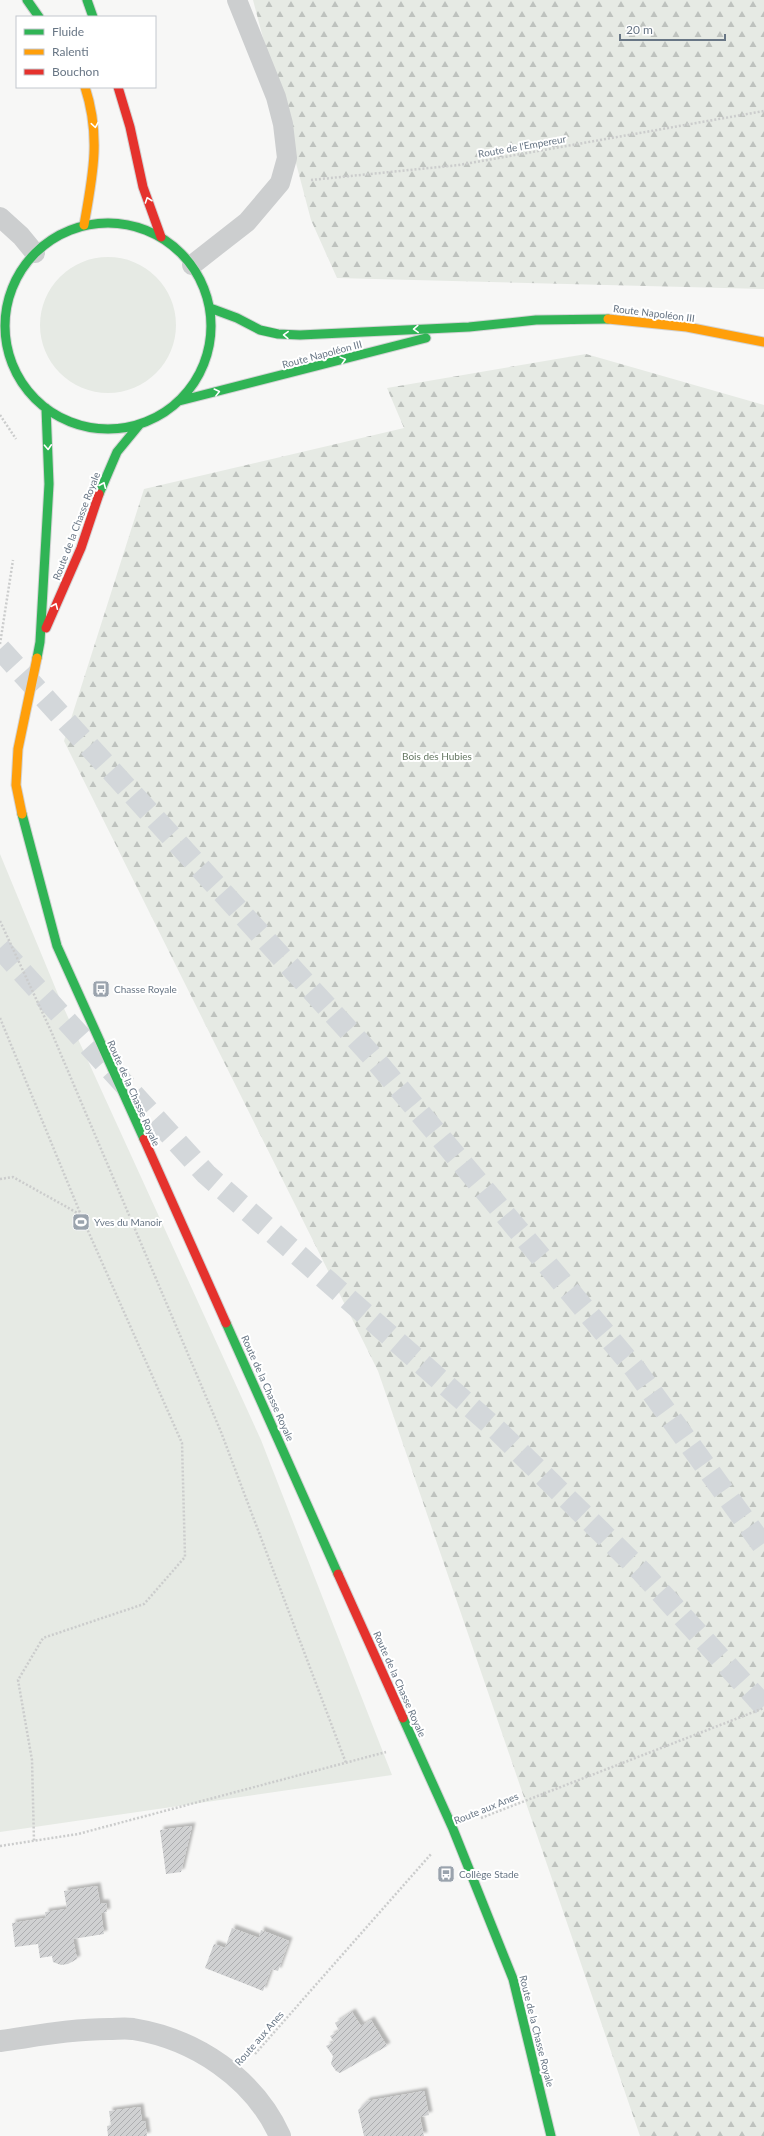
<svg xmlns="http://www.w3.org/2000/svg" width="764" height="2136" font-family="Lato,sans-serif">
<style>
.green{fill:#e6eae4}
.forest{fill:url(#forest-firs)}
.building{fill:url(#building-hatch);filter:url(#shadow)}
.lines{fill:none;stroke-linecap:round;stroke-linejoin:round}
.highway-tunnel{stroke:#d3d7da;stroke-width:22;stroke-dasharray:22 11;stroke-linecap:butt}
.fast-casing{stroke:#d3d3d4;stroke-width:11}
.slow-casing{stroke:#d3d3d4;stroke-width:11}
.jam-casing{stroke:#d3d3d4;stroke-width:11}
.path{stroke:#cbcccc;stroke-width:2.5;stroke-dasharray:2 2;stroke-linecap:butt}
.lane{stroke:#cccecf;stroke-width:20}
.street{stroke:#cccecf;stroke-width:22}
.fast{stroke:#30b455;stroke-width:9}
.slow{stroke:#ff9f0a;stroke-width:9}
.jam{stroke:#e5322d;stroke-width:9}
.oneway{stroke:#fff}
.labels{text-anchor:middle;dominant-baseline:central;stroke-width:4;stroke-linejoin:round;paint-order:stroke}
.street-label{font-size:10px;fill:#687685;stroke:#fff}
.park-label{font-size:10px;fill:#657762;stroke:#fff}
.poi-label{font-size:10px;fill:#687685;stroke:#fff;text-anchor:start}
</style>
<defs>
<pattern id="forest-firs" width="22" height="20" patternUnits="userSpaceOnUse"><rect width="22" height="20" fill="#e6eae4"/><path d="M5 1l3.5 6h-7zM16 11l3.5 6h-7z" fill="#bec2be"/></pattern>
<pattern id="building-hatch" width="6" height="6" patternUnits="userSpaceOnUse"><rect width="6" height="6" fill="#d0d1d2"/><path d="M-1 1l2-2M0 6l6-6M5 7l2-2" fill="none" stroke="#adaeb0"/></pattern>
<filter id="shadow"><feDropShadow dx="3.5" dy="-3.5" stdDeviation="1" flood-color="#0004"/></filter>
</defs>
<rect width="100%" height="100%" fill="#f7f7f6"/>
<path class="green" d="M40 325a68 68 0 1 1 136 0a68 68 0 1 1-136 0Z
M0 854 62 1004 261 1440 392 1775 0 1832Z"/>
<path class="forest" d="M253 0H764V289L337 278 311 220Z
M586 354 764 405V2136H640L378 1371 64 741 144 489 404 428 387 388Z"/>
<path class="building" d="M192 1826 181 1872 166 1874 160 1830Z
M97 1886 100 1903H106L107 1912 101 1913 104 1934 73 1939 77 1959 68 1964 61 1965 53 1962 52 1956 40 1958 38 1944 15 1947 12 1923 46 1918 45 1912 67 1909 64 1891Z
M232 1928 259 1938 261 1930 289 1941 278 1971 271 1969 263 1991 205 1968 214 1944 225 1948Z
M352 2012 361 2026 371 2020 387 2046 340 2073 336 2071 331 2064 333 2056 326 2046 334 2042 330 2036 339 2031 335 2023Z
M424 2091 429 2115 420 2117 424 2136H364L358 2110 367 2101Z
M140 2107 142 2121H145L147 2136H108L107 2126 111 2125 109 2111Z"/>
<g class="lines">
<path class="highway-tunnel" d="M0 649 371 1055 635 1369 764 1547
M0 948 206 1174 497 1430 642 1572 764 1706"/>
<defs>
<path id="fast" d="M27 0 39 17
M87 0 93 17
M5 326a103 103 0 1 1 206 0a103 103 0 1 1-206 0Z
M210 308 237 318 260 330 278 334 300 335 469 327 536 320 608 319
M179 401 426 338
M99 494 117 452 140 424
M37 658 40 642 49 484 46 408
M22 814 57 946 144 1139
M226 1323 338 1574
M403 1718 453 1829 513 1979 551 2136"/>
<path id="slow" d="M84 225C93 175 101 136 85 87
M608 319 687 327 764 342
M22 814 16 785 18 749 37 658"/>
<path id="jam" d="M118 87 130 127 143 187 161 237
M46 628 81 548 99 494
M144 1139 226 1323
M338 1574 403 1718"/>
</defs>
<use href="#fast" class="fast-casing"/>
<use href="#slow" class="slow-casing"/>
<use href="#jam" class="jam-casing"/>
<path class="path" d="M311 180 459 165 764 111
M0 415 16 439
M0 644 13 560
M0 921 51 1031 221 1432 346 1763
M0 1018 81 1215
M0 1179 13 1177 81 1215 182 1443 185 1557 144 1604 43 1638 18 1680 32 1760 34 1841
M481 1818 764 1708
M0 1846 78 1834 386 1752
M255 2054 431 1854"/>
<path class="lane" d="M0 217 21 236 35 253
M192 265 247 222 280 183 287 158 283 124 276 97 237 0"/>
<path class="street" d="M0 2041C36 2036 72 2029 109 2029 117 2029 125 2028 133 2029 195 2039 254 2078 280 2136"/>
<use href="#fast" class="fast"/>
<use href="#slow" class="slow"/>
<use href="#jam" class="jam"/>
</g>
<defs><path id="oneway-chevron" d="M-2-3.5L2.5 0L-2 3.5" fill="none" stroke-width="1.6" stroke-linecap="round" stroke-linejoin="round"/></defs>
<g class="oneway">
<use href="#oneway-chevron" transform="translate(95 125) rotate(81)"/>
<use href="#oneway-chevron" transform="translate(148 200) rotate(-109)"/>
<use href="#oneway-chevron" transform="translate(416 329) rotate(177)"/>
<use href="#oneway-chevron" transform="translate(286 335) rotate(-178)"/>
<use href="#oneway-chevron" transform="translate(343 360) rotate(-15)"/>
<use href="#oneway-chevron" transform="translate(217 392) rotate(-14)"/>
<use href="#oneway-chevron" transform="translate(48 447) rotate(87)"/>
<use href="#oneway-chevron" transform="translate(103 485) rotate(-67)"/>
<use href="#oneway-chevron" transform="translate(55 606) rotate(-67)"/>
</g>
<defs>
<symbol id="bus-square" viewBox="-11 -11 22 22"><rect x="-9" y="-9" width="18" height="18" rx="4" fill="#9aa3ad" stroke="#fff"/><path d="M-5-6H5V4H4V6H2V4H-2V6H-4V4H-5ZM-3.5-4V0h7V-4ZM-3.5 1.2v1.5H-2V1.2ZM2 1.2v1.5H3.5V1.2Z" fill="#fff"/></symbol>
<symbol id="stadium-square" viewBox="-11 -11 22 22"><rect x="-9" y="-9" width="18" height="18" rx="4" fill="#9aa3ad" stroke="#fff"/><path d="M0-5a6.5 5 0 1 0 0 10a6.5 5 0 1 0 0-10ZM-3.5-1.8h7v3.6h-7Z" fill="#fff"/></symbol>
</defs>
<g fill-rule="evenodd">
<use href="#bus-square" x="91" y="979" width="20" height="20"/>
<use href="#stadium-square" x="71" y="1212" width="20" height="20"/>
<use href="#bus-square" x="436" y="1864" width="20" height="20"/>
</g>
<g class="labels">
<g class="street-label">
<text transform="translate(522 146) rotate(-10)">Route de l'Empereur</text>
<text transform="translate(654 313) rotate(7)">Route Napoléon III</text>
<text transform="translate(322 354) rotate(-15)">Route Napoléon III</text>
<text transform="translate(76 526) rotate(-69)">Route de la Chasse Royale</text>
<text transform="translate(134 1093) rotate(66)">Route de la Chasse Royale</text>
<text transform="translate(268 1388) rotate(66)">Route de la Chasse Royale</text>
<text transform="translate(400 1684) rotate(66)">Route de la Chasse Royale</text>
<text transform="translate(486 1808) rotate(-22)">Route aux Anes</text>
<text transform="translate(537 2031) rotate(76)">Route de la Chasse Royale</text>
<text transform="translate(259 2038) rotate(-49)">Route aux Anes</text>
</g>
<g class="park-label">
<text x="437" y="756">Bois des Hubies</text>
</g>
<g class="poi-label">
<text x="114" y="989">Chasse Royale</text>
<text x="94" y="1222">Yves du Manoir</text>
<text x="459" y="1874">Collège Stade</text>
</g>
</g>
<rect x="16" y="16" width="140" height="72" fill="#ffffff" stroke="#c3c8ce"/>
<rect x="24" y="29" width="20" height="6" fill="#30b455" stroke="#c3c8ce"/>
<text x="52" y="36" font-size="12" fill="#687685">Fluide</text>
<rect x="24" y="49" width="20" height="6" fill="#ff9f0a" stroke="#c3c8ce"/>
<text x="52" y="56" font-size="12" fill="#687685">Ralenti</text>
<rect x="24" y="69" width="20" height="6" fill="#e5322d" stroke="#c3c8ce"/>
<text x="52" y="76" font-size="12" fill="#687685">Bouchon</text>
<path d="M620 34v6h105v-6" fill="none" stroke="#687685" stroke-width="2"/>
<text x="626" y="34" font-size="12" fill="#687685" stroke="#ffffff" stroke-width="3" paint-order="stroke">20 m</text>
</svg>
